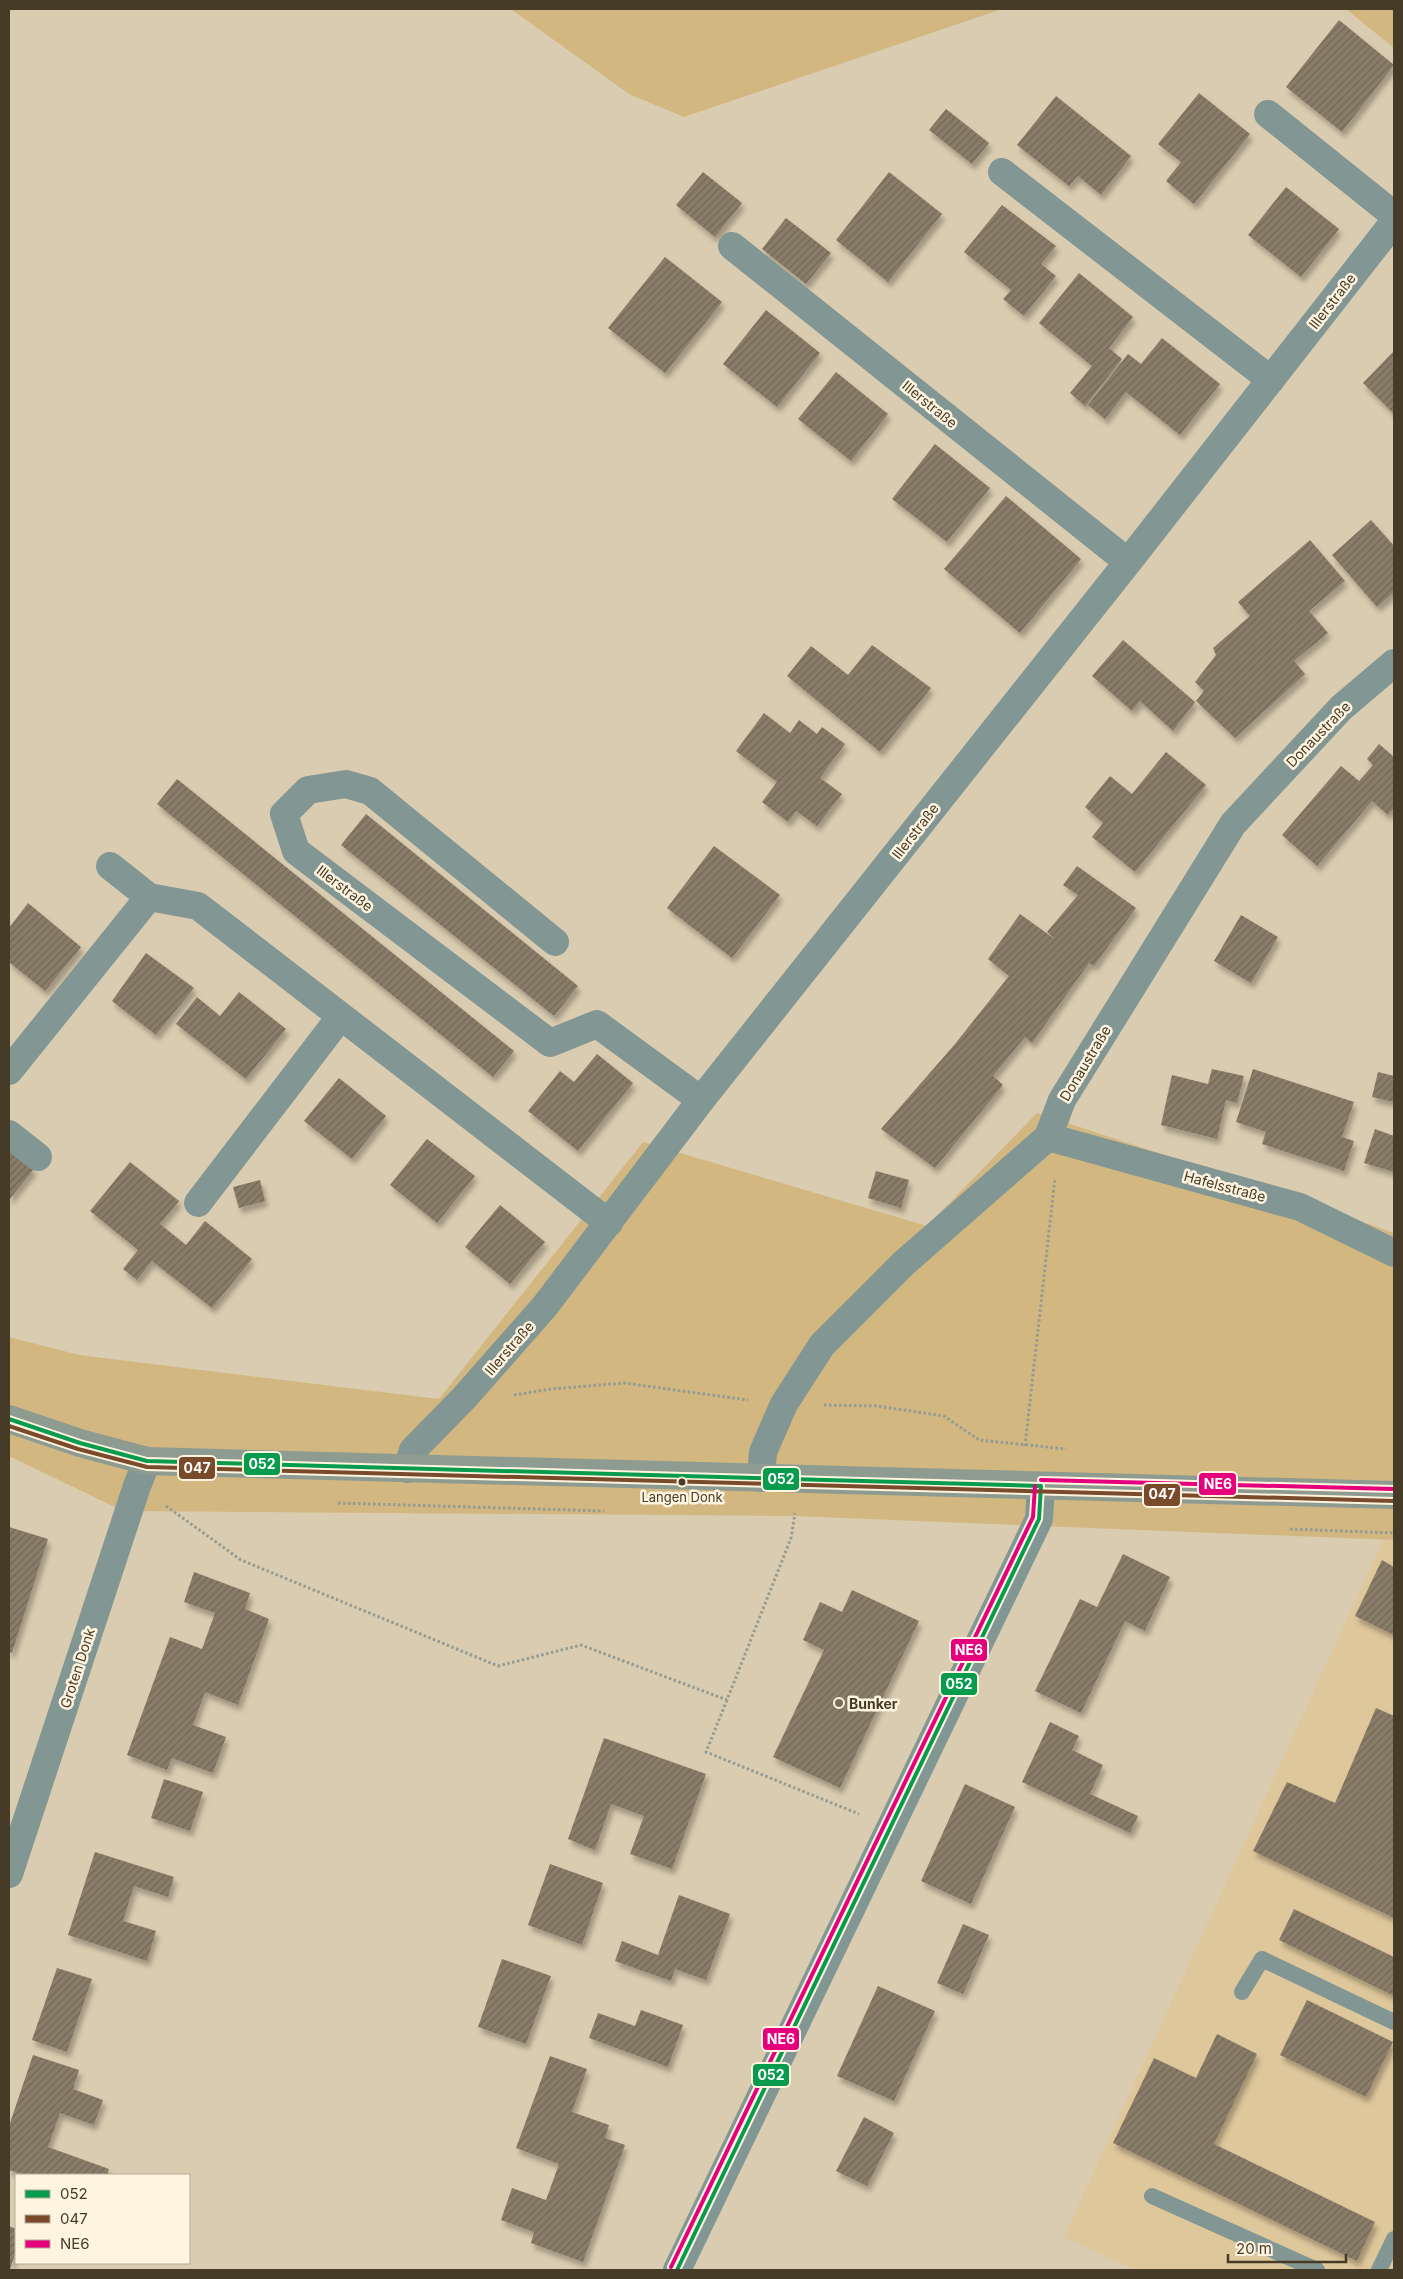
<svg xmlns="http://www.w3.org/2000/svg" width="1403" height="2279" font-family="Inter,sans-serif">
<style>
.built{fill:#dec79b}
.grass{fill:#d2b781}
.building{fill:url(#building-hatch);filter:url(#shadow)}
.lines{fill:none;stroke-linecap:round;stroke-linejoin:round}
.path{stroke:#939b93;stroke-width:3;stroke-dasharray:2.5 2.5;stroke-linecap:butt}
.lane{stroke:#829693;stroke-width:16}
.street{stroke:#829693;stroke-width:28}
.secondary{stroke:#8e9b91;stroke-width:28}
.bus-1-casing{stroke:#fff4e0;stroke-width:8}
.bus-2-casing{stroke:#fff4e0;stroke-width:8}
.bus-3-casing{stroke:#fff4e0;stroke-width:8}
.bus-1{stroke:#079b4d;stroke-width:4}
.bus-2{stroke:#7a4b2a;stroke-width:4}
.bus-3{stroke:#e5007d;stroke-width:4}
.bus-dot{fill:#463b27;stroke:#fff4e0;stroke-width:2}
.poi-dot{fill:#7a6e57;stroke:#fff4e0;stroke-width:2}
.labels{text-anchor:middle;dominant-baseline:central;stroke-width:5;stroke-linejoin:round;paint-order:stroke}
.bus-label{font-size:13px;fill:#463b27;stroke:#fff4e0}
.street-label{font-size:14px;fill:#463b27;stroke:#fff4e0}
.poi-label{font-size:14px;font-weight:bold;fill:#463b27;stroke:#fff4e0;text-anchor:start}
.line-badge{stroke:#fff4e0;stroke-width:2}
.badge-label{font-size:14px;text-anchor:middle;font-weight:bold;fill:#fff}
</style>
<defs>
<pattern id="building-hatch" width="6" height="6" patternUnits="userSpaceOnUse" patternTransform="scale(1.25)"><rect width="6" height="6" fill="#897c68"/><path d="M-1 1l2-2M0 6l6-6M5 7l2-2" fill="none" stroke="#726756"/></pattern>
<filter id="shadow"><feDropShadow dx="3" dy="5.5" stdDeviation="2.5" flood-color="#0004"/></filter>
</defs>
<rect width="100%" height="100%" fill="#daccb0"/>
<path class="built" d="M1383 1540H1394V2270H1135L1064 2237Z"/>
<path class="grass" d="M511 9H1002L684 117 629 94Z
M1346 9H1394V48Z
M1037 1113 1319 1206 1394 1233V1540L793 1516 123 1511 9 1456V1337L79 1355 439 1399 643 1142 927 1226Z"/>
<path class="building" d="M1339 20 1394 65 1342 132 1286 87Z
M1199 93 1250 134 1194 204 1166 181 1181 162 1158 144Z
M1056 96 1131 156 1101 195 1078 176 1069 186 1017 145Z
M946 109 989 143 972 164 929 130Z
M703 172 742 203 715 237 676 205Z
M889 172 942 214 888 282 836 240Z
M1286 187 1339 229 1301 277 1248 235Z
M1002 205 1056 246 1041 264 1056 276 1024 316 1003 299 1011 290 964 252Z
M786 218 831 253 806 284 762 249Z
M665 257 722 302 665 373 608 328Z
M1079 273 1133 317 1109 348 1122 359 1085 406 1070 393 1092 366 1039 323Z
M766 310 820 353 777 407 723 364Z
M1162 338 1220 384 1180 435 1126 392 1105 419 1088 405 1128 354 1141 364Z
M1394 351V414L1363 383Z
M836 372 888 414 851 461 798 419Z
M935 444 990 488 947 542 892 499Z
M1006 496 1081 559 1020 633 944 569Z
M1371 520 1394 546V592L1377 607 1332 555Z
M1310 540 1345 581 1309 611 1328 633 1294 661 1305 674 1235 738 1196 701 1204 691 1195 682 1216 655 1213 648 1250 616 1238 602Z
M1123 640 1195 702 1173 731 1140 701 1132 711 1092 676Z
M872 645 931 688 880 752 787 676 811 646 848 675Z
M764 713 790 733 799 720 817 734 822 727 845 744 820 778 842 794 817 826 796 811 788 822 762 802 777 782 736 751Z
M1379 744 1394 757V808L1388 815 1372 801 1317 866 1282 835 1341 766 1359 781 1373 765 1367 759Z
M1166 752 1206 785 1135 872 1092 837 1103 823 1085 807 1110 776 1132 794Z
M177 779 514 1051 493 1077 157 804Z
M366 814 578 986 554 1016 341 845Z
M714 846 780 895 732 958 667 908Z
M1077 866 1136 908 1094 966 1089 963 1032 1043 1025 1037 993 1076 1003 1085 935 1168 881 1129 955 1044 1009 976 988 959 1020 914 1056 940 1047 932 1078 895 1063 885Z
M28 903 81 947 45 991 9 962V928Z
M1241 915 1278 937 1251 983 1214 961Z
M146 953 194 988 156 1035 112 1001Z
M239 992 286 1029 246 1079 176 1024 197 997 220 1016Z
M597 1054 633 1083 578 1151 528 1111 560 1071 574 1082Z
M1212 1069 1244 1076 1237 1103 1226 1100 1217 1139 1161 1125 1172 1075 1208 1084Z
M1253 1069 1354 1102 1342 1137 1354 1141 1344 1171 1262 1144 1266 1132 1236 1122Z
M1378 1072 1394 1076V1102L1372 1097Z
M339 1078 386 1116 352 1159 304 1121Z
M1375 1129 1394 1136V1172L1364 1163Z
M427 1139 475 1176 437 1223 390 1185Z
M9 1148 34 1169 9 1200Z
M130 1162 179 1201 160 1224 186 1245 205 1221 252 1259 212 1308 152 1261 137 1280 123 1269 138 1250 90 1211Z
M876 1171 909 1180 901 1208 868 1198Z
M260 1180 265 1201 239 1208 233 1187Z
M500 1205 545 1242 510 1284 465 1247Z
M9 1527 48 1539 12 1653 9 1652Z
M1123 1554 1170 1577 1145 1631 1125 1621 1081 1713 1035 1691 1080 1599 1097 1607Z
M1382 1560 1394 1567V1635L1355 1616Z
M194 1572 250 1593 245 1609 269 1619 238 1705 205 1692 193 1725 226 1737 213 1773 172 1758 167 1770 127 1755 170 1637 202 1649 215 1613 184 1602Z
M852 1590 919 1621 840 1788 773 1757 824 1650 803 1640 820 1602 842 1612Z
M1376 1708 1394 1716V1918L1253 1851 1287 1782 1335 1803Z
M1050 1722 1079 1736 1072 1750 1103 1765 1090 1794 1138 1816 1130 1833 1022 1782Z
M604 1738 706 1774 672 1869 630 1854 644 1816 611 1804 595 1850 568 1839Z
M164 1779 203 1792 190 1831 151 1818Z
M965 1784 1015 1807 971 1904 921 1881Z
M95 1852 174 1877 168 1897 134 1886 123 1921 156 1931 147 1961 68 1935Z
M550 1864 603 1883 582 1945 528 1925Z
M679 1895 730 1914 706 1980 675 1969 671 1981 615 1961 622 1941 658 1955Z
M1294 1909 1394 1957V1996L1279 1940Z
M963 1924 989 1935 963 1994 937 1983Z
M502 1959 551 1976 526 2044 478 2027Z
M57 1968 92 1979 67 2052 32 2040Z
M878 1986 935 2011 894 2101 837 2076Z
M1307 2000 1393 2042 1366 2097 1280 2055Z
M641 2010 683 2025 668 2067 589 2038 598 2013 635 2026Z
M1217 2034 1257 2054 1214 2144 1375 2222 1357 2261 1113 2143 1154 2058 1196 2078Z
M33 2055 79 2070 73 2089 103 2100 94 2125 60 2113 48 2147 109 2169 107 2175H25L9 2170V2126Z
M550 2056 587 2069 572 2112 609 2125 605 2138 625 2145 583 2262 531 2243 534 2232 501 2220 512 2188 546 2200 559 2164 516 2148Z
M864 2117 894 2133 867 2186 836 2171Z
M9 2226 16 2229V2251L10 2270Z"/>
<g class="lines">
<path class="path" d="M514 1395 551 1389 624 1383 748 1400
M824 1405 877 1406 944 1416 979 1440 1066 1449
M1025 1446 1055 1178
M338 1503 604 1511
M166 1506 241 1560 498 1666 581 1645 727 1700 791 1538 795 1513
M1290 1529 1394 1533
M727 1700 706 1752 859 1814"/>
<path class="lane" d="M1242 1992 1262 1959 1394 2022
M1152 2196 1317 2270
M1379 2270 1394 2239"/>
<path class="street" d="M1268 114 1394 215
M1002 172 1271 380
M732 246 1128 562
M110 866 149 897 198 906 609 1223
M555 942 370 791 346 784 308 790 284 814 296 851 550 1043 597 1024 701 1100
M9 1071 149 897
M9 1134 38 1157
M1048 1137 1300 1207 1394 1253
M198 1203 341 1016
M407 1469 413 1450 464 1398 545 1306 701 1100 1128 562 1394 222
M761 1478 763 1452 784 1404 822 1345 904 1263 1048 1137 1062 1100 1233 824 1341 708 1394 663
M9 1874 137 1486 147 1461
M677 2270 1039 1519 1041 1486"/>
<path class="secondary" d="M9 1419 80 1443 147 1461 1394 1495"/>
<defs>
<path id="bus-1" d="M9 1419 80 1443 147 1461 1041 1486
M677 2270 1039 1519 1041 1486"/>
<path id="bus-2" d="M9 1426 78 1449 147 1467 1394 1501"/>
<path id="bus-3" d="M1041 1480 1394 1489
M671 2267 1033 1517 1035 1486"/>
</defs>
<use href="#bus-1" class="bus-1-casing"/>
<use href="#bus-2" class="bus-2-casing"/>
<use href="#bus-3" class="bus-3-casing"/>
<use href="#bus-1" class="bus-1"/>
<use href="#bus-2" class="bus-2"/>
<use href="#bus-3" class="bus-3"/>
</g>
<circle class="bus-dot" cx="682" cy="1482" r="4.5"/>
<circle class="poi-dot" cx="839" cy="1703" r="5"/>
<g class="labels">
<g class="bus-label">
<text x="682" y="1497">Langen Donk</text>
</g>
<g class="street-label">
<text transform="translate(1332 301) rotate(-52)">Illerstraße</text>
<text transform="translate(930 404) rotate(39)">Illerstraße</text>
<text transform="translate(1318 734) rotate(-46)">Donaustraße</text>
<text transform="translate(915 831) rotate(-52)">Illerstraße</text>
<text transform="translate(345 888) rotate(37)">Illerstraße</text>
<text transform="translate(1085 1063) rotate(-59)">Donaustraße</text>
<text transform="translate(1225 1186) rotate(15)">Hafelsstraße</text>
<text transform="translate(509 1348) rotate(-49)">Illerstraße</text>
<text transform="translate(77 1668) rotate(-72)">Groten Donk</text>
</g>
<g class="poi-label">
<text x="849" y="1703">Bunker</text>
</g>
</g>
<g class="line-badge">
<rect x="243" y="1452" width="38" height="24" rx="5" fill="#079b4d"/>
<rect x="178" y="1456" width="38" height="24" rx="5" fill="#7a4b2a"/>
<rect x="762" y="1467" width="38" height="24" rx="5" fill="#079b4d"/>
<rect x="1198" y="1472" width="39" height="24" rx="5" fill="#e5007d"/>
<rect x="1143" y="1483" width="38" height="24" rx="5" fill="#7a4b2a"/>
<rect x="950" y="1638" width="38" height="24" rx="5" fill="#e5007d"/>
<rect x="940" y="1672" width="38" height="24" rx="5" fill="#079b4d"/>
<rect x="762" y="2027" width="38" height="24" rx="5" fill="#e5007d"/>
<rect x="752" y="2063" width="38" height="24" rx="5" fill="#079b4d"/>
</g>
<g class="badge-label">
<text x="262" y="1469">052</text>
<text x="197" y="1473">047</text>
<text x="781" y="1484">052</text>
<text x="1218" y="1489">NE6</text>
<text x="1162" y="1499">047</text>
<text x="969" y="1655">NE6</text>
<text x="959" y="1689">052</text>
<text x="781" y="2044">NE6</text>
<text x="771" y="2080">052</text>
</g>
<rect width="1403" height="2279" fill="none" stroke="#463b27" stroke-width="20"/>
<rect x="15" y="2174" width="175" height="90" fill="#fff4e0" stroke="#b5aa96"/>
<rect x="25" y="2190" width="25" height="8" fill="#079b4d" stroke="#b5aa96"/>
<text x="60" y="2199" font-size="15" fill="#463b27">052</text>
<rect x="25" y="2215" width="25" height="8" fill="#7a4b2a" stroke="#b5aa96"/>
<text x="60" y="2224" font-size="15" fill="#463b27">047</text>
<rect x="25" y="2240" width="25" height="8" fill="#e5007d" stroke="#b5aa96"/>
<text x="60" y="2249" font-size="15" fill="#463b27">NE6</text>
<path d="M1228 2254v8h118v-8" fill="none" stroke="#463b27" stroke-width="2.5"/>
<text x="1236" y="2254" font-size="15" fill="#463b27" stroke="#fff4e0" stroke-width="4" paint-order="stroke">20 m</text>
</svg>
